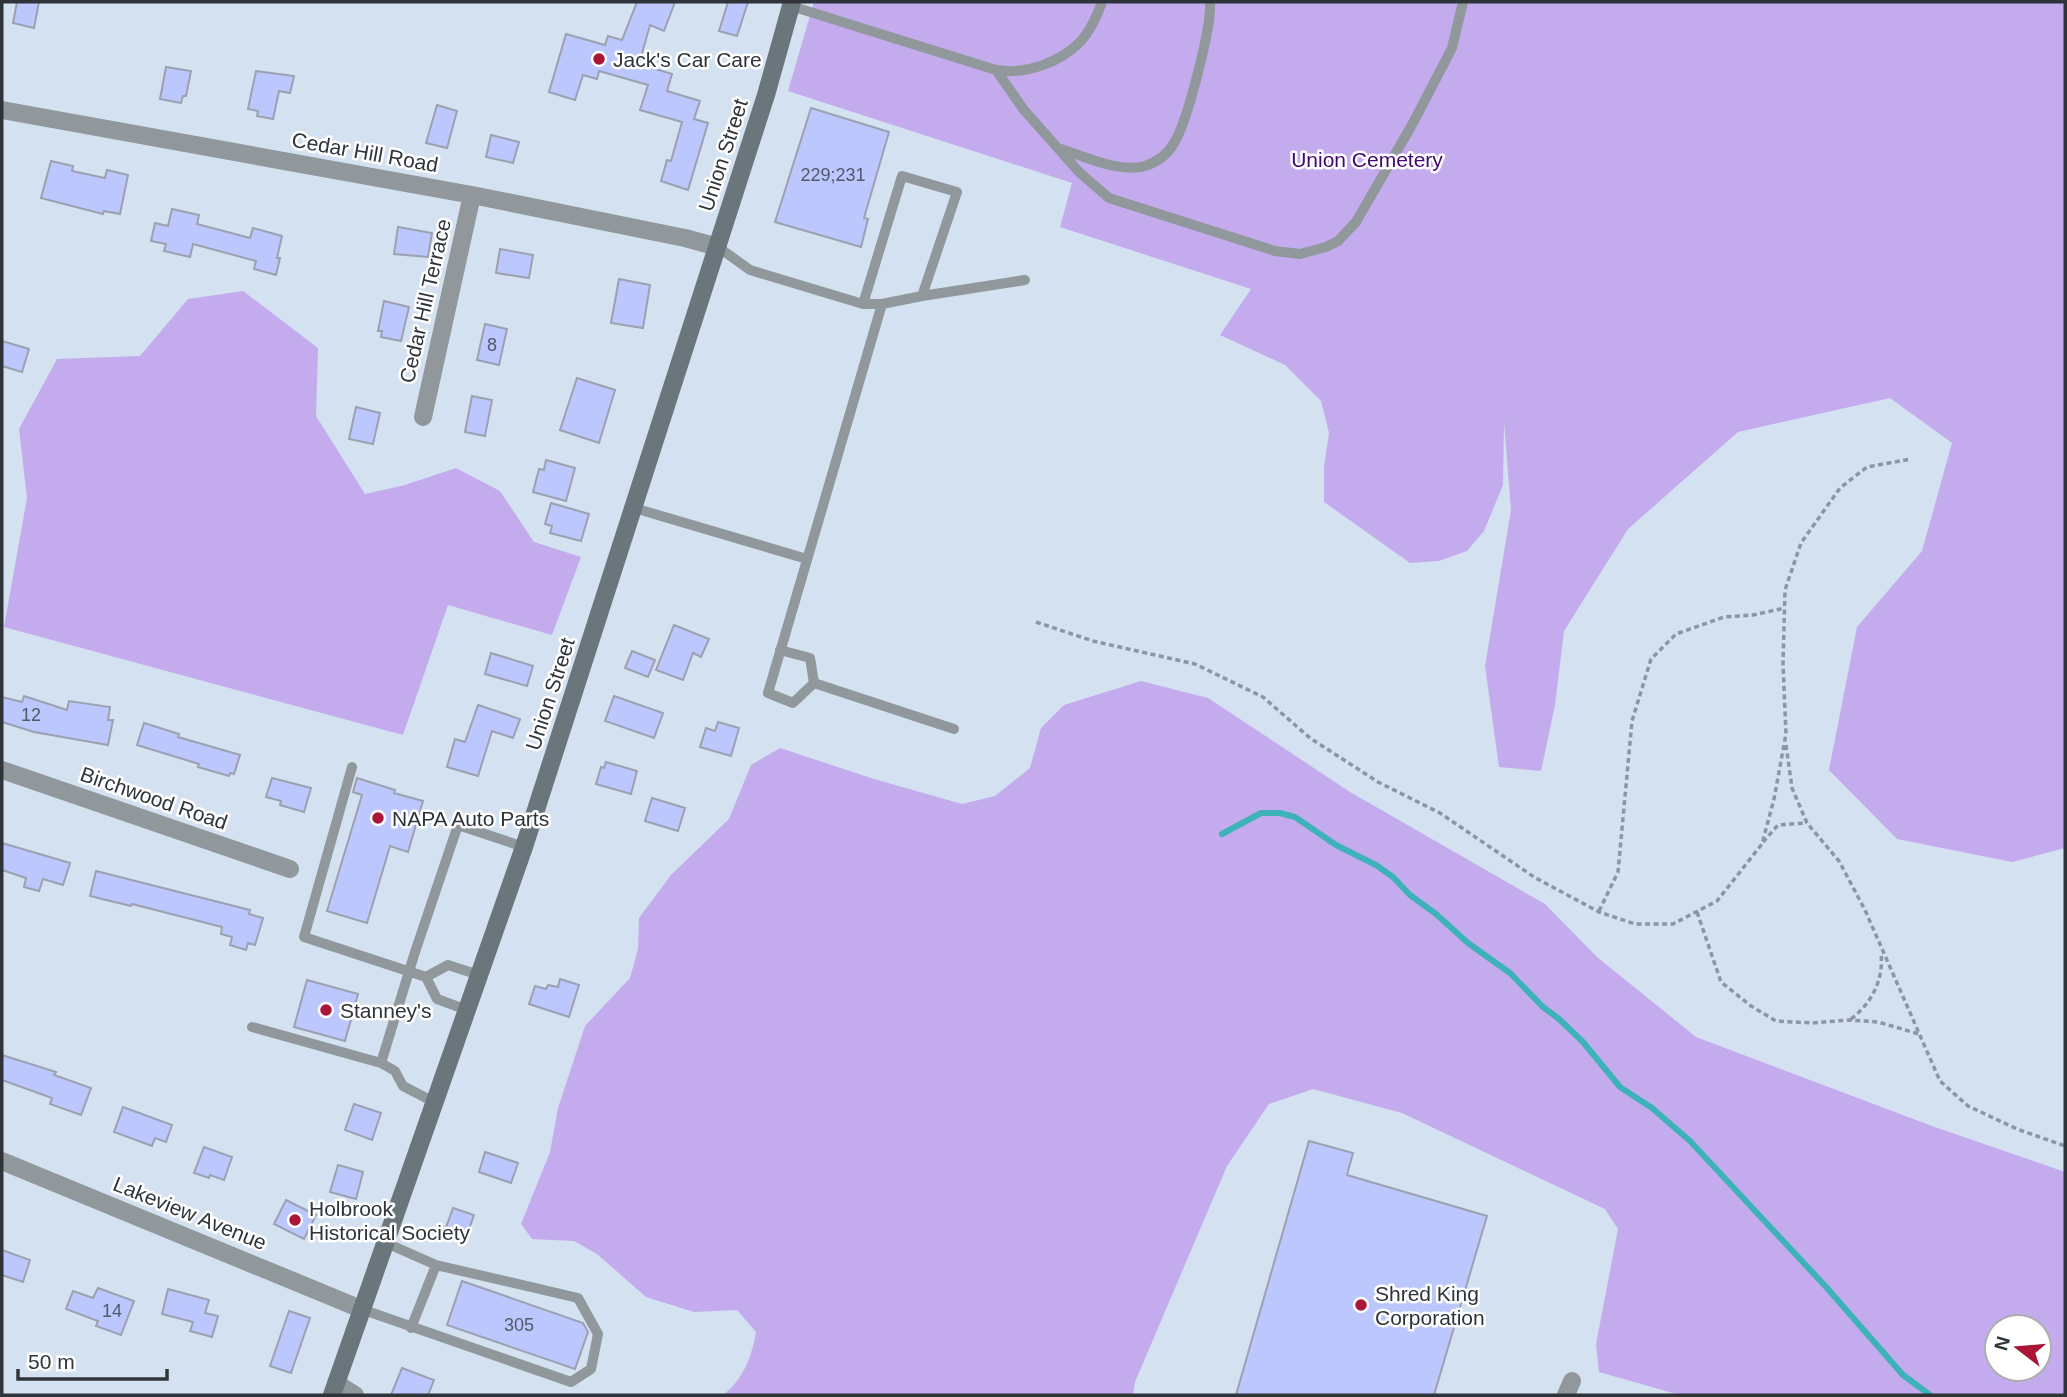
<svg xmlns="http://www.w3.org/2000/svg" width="2067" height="1397" font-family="Helvetica,sans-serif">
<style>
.green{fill:#c3abee;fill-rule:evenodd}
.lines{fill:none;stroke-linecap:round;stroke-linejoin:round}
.stream{stroke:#3db2b8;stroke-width:6}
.building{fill:#bcc7fd;stroke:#9ca0b1;stroke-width:2}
.path{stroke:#8c95a1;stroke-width:3.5;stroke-dasharray:5 3.5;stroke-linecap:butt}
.lane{stroke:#90989c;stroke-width:10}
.street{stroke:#90989c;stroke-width:18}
.secondary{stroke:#6a767b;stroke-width:18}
.poi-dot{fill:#ab1637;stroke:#fff;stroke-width:2.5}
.labels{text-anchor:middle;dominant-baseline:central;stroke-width:5;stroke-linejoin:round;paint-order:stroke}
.number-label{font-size:18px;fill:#52596b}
.poi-label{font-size:21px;fill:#2f343a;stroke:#fff;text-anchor:start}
.street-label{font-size:21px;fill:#2f343a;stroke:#fff}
.park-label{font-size:21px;fill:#400671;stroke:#fff}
</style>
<rect width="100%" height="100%" fill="#d4e1f0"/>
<path class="green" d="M814 2H2065V848L2012 862 1897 839 1829 770 1857 627 1922 551 1952 443 1890 398 1738 432 1628 529 1564 631 1555 705 1541 771 1499 767 1485 666 1511 510 1504 422 1503 485 1484 531 1467 551 1439 561 1410 563 1324 502V467L1329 433 1321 401 1285 365 1220 335 1251 289 1060 227 1072 183 788 91Z
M243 291 318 348 316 416 365 494 405 485 456 468 500 491 534 542 581 557 552 635 448 605 403 735 4 627 27 498 19 429 57 359 140 356 188 299Z
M1141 681 1208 698 1350 792 1545 904 1597 957 1696 1037 1932 1126 2065 1172V1395H1680L1599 1372 1596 1344 1618 1229 1605 1209 1402 1113 1313 1089 1269 1104 1227 1166 1135 1382 1133 1395H723C743 1380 752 1356 756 1332L737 1310 694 1312 646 1297 597 1254 574 1241 532 1239 521 1224 550 1152 558 1108 585 1026 630 978 638 949 639 918 671 875 729 819 751 765 780 748 874 779 962 804 995 796 1030 768 1041 728 1064 705ZM2039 1327V1369H1997V1327Z"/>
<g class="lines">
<path class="stream" d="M1222 834 1261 813H1280L1295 817 1336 845 1376 865 1393 877 1410 895 1436 914 1468 943 1510 973 1543 1007 1559 1019 1583 1042 1620 1087 1652 1108 1690 1141 1827 1288 1903 1375 1930 1395"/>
</g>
<path class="building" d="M17 2H39L34 28 13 23Z
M637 2H675L664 31 650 25 639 64 672 74 667 91 700 101 694 119 708 123 688 190 661 181 667 160 671 161 682 122 640 110 648 85 599 71 597 79 583 75 575 100 549 92 566 34 605 45 608 36 622 40Z
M728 2H748L737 36 719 31Z
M166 67 191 71 186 96H183L181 103 160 99Z
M256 71 294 76 290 93 279 91 273 119 257 116 258 111 248 109Z
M437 105 457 111 447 148 426 143Z
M811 108 889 132 864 218 868 219 861 247 775 222Z
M491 135 519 142 513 163 486 157Z
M51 161 73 166 72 171 105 178 107 170 128 175 120 214 104 211 103 214 41 198Z
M172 209 199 215 197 224 250 238 253 228 282 236 277 258H280L276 275 254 269 256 261 193 244 190 257 164 251 166 244 151 241 155 223 168 226Z
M398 227 432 233 428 257 394 254Z
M500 249 533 255 529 278 496 273Z
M619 279 650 285 643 328 611 323Z
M384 301 409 307 401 341 381 337 382 331H378Z
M485 324 507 329 499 365 477 360Z
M2 341 29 349 22 372 2 366Z
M577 378 615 390 599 443 560 430Z
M472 396 492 400 485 436 465 432Z
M356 407 380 413 373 444 349 439Z
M546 460 575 468 566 501 533 492 539 469 544 470Z
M551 503 589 514 581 541 550 533 552 526 545 524Z
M674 625 709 639 701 657 693 653 683 680 656 670Z
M632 651 655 660 648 677 625 668Z
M491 653 533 666 527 686 485 674Z
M24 696 67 710 69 701 110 707 108 720H113L108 745 34 732 2 722V697L22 702Z
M614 696 663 713 654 738 605 721Z
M478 705 520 719 513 738 492 731 478 776 447 767 455 739 465 742Z
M718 722 739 728 731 756 700 747 706 728 715 731Z
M144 723 179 734 178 737 240 755 234 774 230 773 229 776 198 767 199 764 137 745Z
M606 762 637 771 631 794 596 784 601 767 604 768Z
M272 778 311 788 304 812 280 805 281 801 266 797Z
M357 778 395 790 394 793 423 801 408 852 390 846 367 923 327 911 362 795 353 792Z
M652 798 685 808 678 831 645 821Z
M2 843 70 863 63 885 43 879 39 891 24 887 26 878 2 870Z
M96 871 250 910 249 914 263 918 255 945 248 943 246 950 230 945 232 937 221 934 222 927 132 904 131 906 90 896Z
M560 979 579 985 569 1017 529 1004 535 986 546 989 548 985 558 987Z
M307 980 358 994 345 1041 294 1027Z
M2 1055 56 1072 54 1075 91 1088 81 1115 50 1104 52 1098 2 1080Z
M354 1104 381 1113 372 1140 345 1130Z
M123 1107 172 1125 166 1142 155 1138 152 1146 114 1132Z
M1309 1141 1353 1153 1347 1175 1487 1216 1434 1395H1236Z
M204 1147 232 1157 224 1180 210 1175 209 1178 194 1173Z
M485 1152 518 1163 511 1183 479 1172Z
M338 1165 363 1172 356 1199 330 1192Z
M286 1200 316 1215 304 1239 274 1224Z
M453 1208 474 1215 465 1240 444 1233Z
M2 1250 30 1260 23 1282 2 1275Z
M462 1281 583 1323 588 1332 575 1369 447 1325Z
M98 1288 134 1301 121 1335 96 1326 98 1321 66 1309 73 1291 93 1298Z
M168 1289 209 1300 205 1313 218 1316 212 1337 190 1331 193 1322 162 1314Z
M289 1311 310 1318 291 1373 270 1366Z
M402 1368 434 1380 428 1395H391Z"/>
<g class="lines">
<path class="path" d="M1036 622 1093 641 1195 664 1263 697 1310 738 1378 782 1440 813 1534 877 1599 912 1635 924H1673L1717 901 1762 844 1774 799 1786 734 1783 664 1785 590 1801 543 1840 488 1867 467 1911 459
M1786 745 1792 788 1807 823 1839 861 1865 910 1940 1081 1968 1106 2017 1129 2065 1146
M1763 842 1778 825 1806 823
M1599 911 1618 872 1632 721 1651 659 1676 634 1724 617 1753 615 1785 608
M1697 912 1721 982 1751 1006 1776 1021 1812 1023 1849 1020 1878 1022 1919 1034
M1851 1019C1872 1003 1884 979 1881 953"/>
<path class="lane" d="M791 6 996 70C1025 75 1060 63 1081 41 1091 30 1097 16 1102 2
M996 70 1024 110 1079 172 1109 198 1275 251 1300 254 1326 247 1338 241 1356 222 1413 123 1452 48 1463 2
M1061 149C1086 157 1119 173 1145 166 1157 162 1168 154 1174 143 1187 123 1212 26 1210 2
M718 247 750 270 863 304H882L768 693 793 703 814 683 954 729
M922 296 1025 280
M863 304 902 176 957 192 922 296 882 304
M634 508 807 559
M780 650 810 658 814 683
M352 767 304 937 426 977 448 965 479 975
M426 977 437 999 467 1010
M252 1027 381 1063 395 1071 403 1086 434 1102
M381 1063 415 952 458 825 524 847
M361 1309 571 1382 591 1369 598 1334 578 1298 436 1265 384 1242
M411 1328 436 1265"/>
<path class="street" d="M2 110 472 195 685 238 718 247
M423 417 472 195
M2 770 290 869
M2 1161 361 1309
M336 1383 355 1395
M1566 1395 1572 1381"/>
<path class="secondary" d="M332 1395 524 847 766 95 792 2"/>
</g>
<g class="poi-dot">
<circle cx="599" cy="59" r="7"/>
<circle cx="378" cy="818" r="7"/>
<circle cx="326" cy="1010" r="7"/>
<circle cx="295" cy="1220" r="7"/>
<circle cx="1361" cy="1305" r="7"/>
</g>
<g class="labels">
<g class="number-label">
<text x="833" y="175">229;231</text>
<text x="492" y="345">8</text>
<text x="31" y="715">12</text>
<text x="112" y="1311">14</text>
<text x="519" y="1325">305</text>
</g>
<g class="poi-label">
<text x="613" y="59">Jack's Car Care</text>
<text x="392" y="818">NAPA Auto Parts</text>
<text x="340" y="1010">Stanney's</text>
<text x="309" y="1208">Holbrook<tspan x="309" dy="24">Historical Society</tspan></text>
<text x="1375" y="1293">Shred King<tspan x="1375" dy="24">Corporation</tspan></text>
</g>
<g class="street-label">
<text transform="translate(365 152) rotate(10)">Cedar Hill Road</text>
<text transform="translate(723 155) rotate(-72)">Union Street</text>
<text transform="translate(425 301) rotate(-77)">Cedar Hill Terrace</text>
<text transform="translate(550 694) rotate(-72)">Union Street</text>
<text transform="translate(154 798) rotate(19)">Birchwood Road</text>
<text transform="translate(190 1213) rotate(22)">Lakeview Avenue</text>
</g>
<g class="park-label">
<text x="1367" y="159">Union Cemetery</text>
</g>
</g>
<rect width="2067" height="1397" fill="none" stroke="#2f343a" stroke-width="7"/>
<g transform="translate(2018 1348) rotate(286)"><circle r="33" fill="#ffffff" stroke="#acaeb0" stroke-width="2"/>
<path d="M0-5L12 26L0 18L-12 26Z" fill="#ab1637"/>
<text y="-10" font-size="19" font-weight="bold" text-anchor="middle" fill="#2f343a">N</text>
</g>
<path d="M18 1369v10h149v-10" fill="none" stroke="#2f343a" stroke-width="3.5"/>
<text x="28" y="1369" font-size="21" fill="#2f343a" stroke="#ffffff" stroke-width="5" paint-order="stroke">50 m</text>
</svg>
